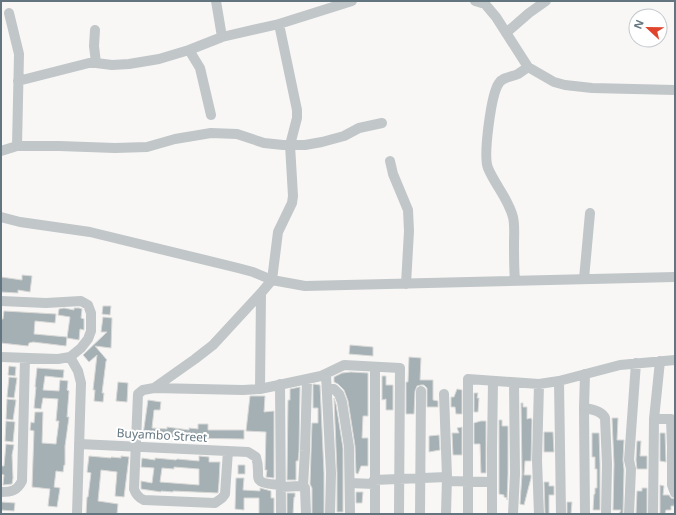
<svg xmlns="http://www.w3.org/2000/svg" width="676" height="515" font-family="'Noto Sans',sans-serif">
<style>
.building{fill:#a5b0b4;stroke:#d9d9d7;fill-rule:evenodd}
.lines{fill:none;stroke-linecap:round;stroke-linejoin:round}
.minor{stroke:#c1c6c9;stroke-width:10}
.labels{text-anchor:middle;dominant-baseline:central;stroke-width:4;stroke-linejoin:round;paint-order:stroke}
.street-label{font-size:12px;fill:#637680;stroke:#fff}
</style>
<rect width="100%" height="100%" fill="#f8f7f5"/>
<path class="building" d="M22 275 32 276 30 292 18 290V293L1 292V277L22 280Z
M103 306H111L110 315 102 314Z
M64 308 74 310V308H79L82 309 81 318 84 319V330L80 329 79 340 67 338 70 317 58 315 59 309Z
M4 311 56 314 55 323 35 321 34 334 67 337 66 346 33 342 29 343 28 346 1 343V319H3Z
M103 317 112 318 111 348 95 346 107 360 106 361 102 393H104L103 402 94 401 95 390H93L97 355 89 362 83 355 107 332H101Z
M350 345 373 347V356L349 354Z
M409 357 421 358 420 380H433V400L438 401V407H427V388L424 385H421L417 386 415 391 414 414H406V382H408Z
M9 366 16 367 15 376 8 375Z
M37 368 64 370 63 378 45 376 43 390 59 391 60 380 68 381 67 390 69 391 67 417H69L65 446V465H64L63 472 56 471 54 487 60 488 57 507 48 506 50 489 32 487 34 431 30 430 31 422 34 423 35 412H43L42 443 56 444 59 421H56L58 399 43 398 41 409 34 408 36 387H35Z
M351 372 368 373V416H363L362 438H368V466H361L358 474 356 473 355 446 348 401 344 390 338 384 334 382V377L342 373Z
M382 376H386V385H393V410H386V399L382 400Z
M9 377 17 378 14 398 7 397Z
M118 382 128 383 127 402 116 401Z
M313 384 320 385 324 473V514H312V488L310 484 312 423H318V408H313Z
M300 387 299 451 298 461H296V480H287L288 400H290V389Z
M457 389 462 390V414H456L455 407H451V397H454Z
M474 393H478L477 398H479L478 412H474Z
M250 396H265L264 412 274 411V478L266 477 267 470H265L266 432 246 431Z
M334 398 336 404 343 448V512H337V473Z
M7 399 16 400 13 420 6 419Z
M148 400 161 402 160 410H154L152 428 167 429V427L189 430V428L198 429V424H208V430H244V439L183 438 143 435Z
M521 403H523V407H527V419L531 418 532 420 531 461H525L524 475H531V478L524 505 520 504 522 474Z
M612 418H618L617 440H624L623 460 624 470 623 514H619L621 510H613L614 464Z
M499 420H502V426H508V474L507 500V498L504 497V495L499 494Z
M6 421 15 422 13 442 5 441Z
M481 421H486V473H481L480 444H474V423Z
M462 427V455H453L452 433H459L457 428Z
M544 432H553L554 452H544Z
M592 433H599L600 464V510H593L594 494H595V488H597V469H595V457H592Z
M660 433H665L666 462 660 461Z
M439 435 440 450 429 452V436Z
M637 441H641L640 456H647V469H637L636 460Z
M6 444 14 445 12 455 13 478 12 484 3 485 4 475 1 474V466H4Z
M89 456 111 458V457L121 458V456L129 457 124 497 115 496 117 472 101 470 98 501 118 504 117 514H86L87 497H88L91 473 87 472Z
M199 456 209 457V462H220L219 482 218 493 173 491V492L161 491V492L141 489V481L152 483 154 468 141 467 142 458 155 460V458L176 460 177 459 199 461ZM174 467 199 469V485L160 482 162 468 174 469Z
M238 465H245V474H238Z
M236 478H244L243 490 260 491V488L271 491V498H274V514H259V498H244V510L235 509Z
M544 482H549V486H554V495H549V514H545Z
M660 485 664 486 663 495H669L671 498 675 499 674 506H671V510H666L665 514H660Z
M642 488H647V514H636L637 491H642Z
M356 492H363L362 503H356Z
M287 493H295V497H294L293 514H287Z
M1 502 15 503 14 511 1 510Z
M567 502H572L571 514H567Z"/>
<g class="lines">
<path class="minor" d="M216 1 222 37
M475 1 485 4 496 17 528 67
M9 13 19 54 17 146
M95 30 94 46 96 63
M506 33 529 13 546 1
M189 50 200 68 211 115
M18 81 89 63H96L112 65 129 64 159 59 189 50 222 37 279 24 352 1
M1 151 17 146H59L115 148 147 147 175 139 211 133 237 134 264 143 283 145H305L322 142 344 136 359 128 382 123
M390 161 393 174 408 210 409 231 406 284
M1 217 20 222 90 232 238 268 253 272 272 280 305 286 675 277
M584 279 590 213
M515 281C514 269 514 256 514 244 514 235 515 226 513 217 508 198 495 185 488 168 483 156 491 94 499 83 503 77 511 77 518 74 521 72 524 70 528 67L554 82 565 85 592 88 675 90
M1 301 46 303 81 301 88 305 91 313V331L88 339 81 348 70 357 58 359 1 357
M70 357 78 371 81 383 77 514
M375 367V514
M326 375 331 473 330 514
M559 381 561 514
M280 384 281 514
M539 384 537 460 539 514
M327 387 334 389 339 394 342 402 349 447 350 514
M154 388 195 359 213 345 261 293 272 280 278 232 292 203 293 196 290 145 297 118V110L279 24
M260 389 261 293
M444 394 447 477 446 514
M584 408 585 374
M654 419H671L672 447V485L675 493
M79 444 248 452 256 457C263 478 247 483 281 485
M228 451 225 494 222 498 215 503 144 500C139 498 136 495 134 489L138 394 143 390 154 388 243 390 260 389 321 376 344 365 400 368 399 514
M374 480 447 477
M447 481 491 482
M350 483 374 484
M303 486 305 451 307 380
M281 487 300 486 305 488 306 514
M1 492C11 492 17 491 22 481L25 358
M420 514 421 391
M468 514V379L539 384 559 381 620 365 675 360
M492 514V449L493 381
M513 514 515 474 514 383
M585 514 584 408C592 409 602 411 605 418L607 464 606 514
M629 514 631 469 629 460 636 363
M653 514 654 419 660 361"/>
</g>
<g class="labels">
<g class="street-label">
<text transform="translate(162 435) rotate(3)">Buyambo Street</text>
</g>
</g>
<rect width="676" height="515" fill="none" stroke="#637680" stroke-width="4"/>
<g transform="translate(648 28) rotate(292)"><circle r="19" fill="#ffffff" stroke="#c1c8cc"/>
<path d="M0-3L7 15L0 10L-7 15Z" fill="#e1442c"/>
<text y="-6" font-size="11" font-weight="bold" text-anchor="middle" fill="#637680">N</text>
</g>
</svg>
